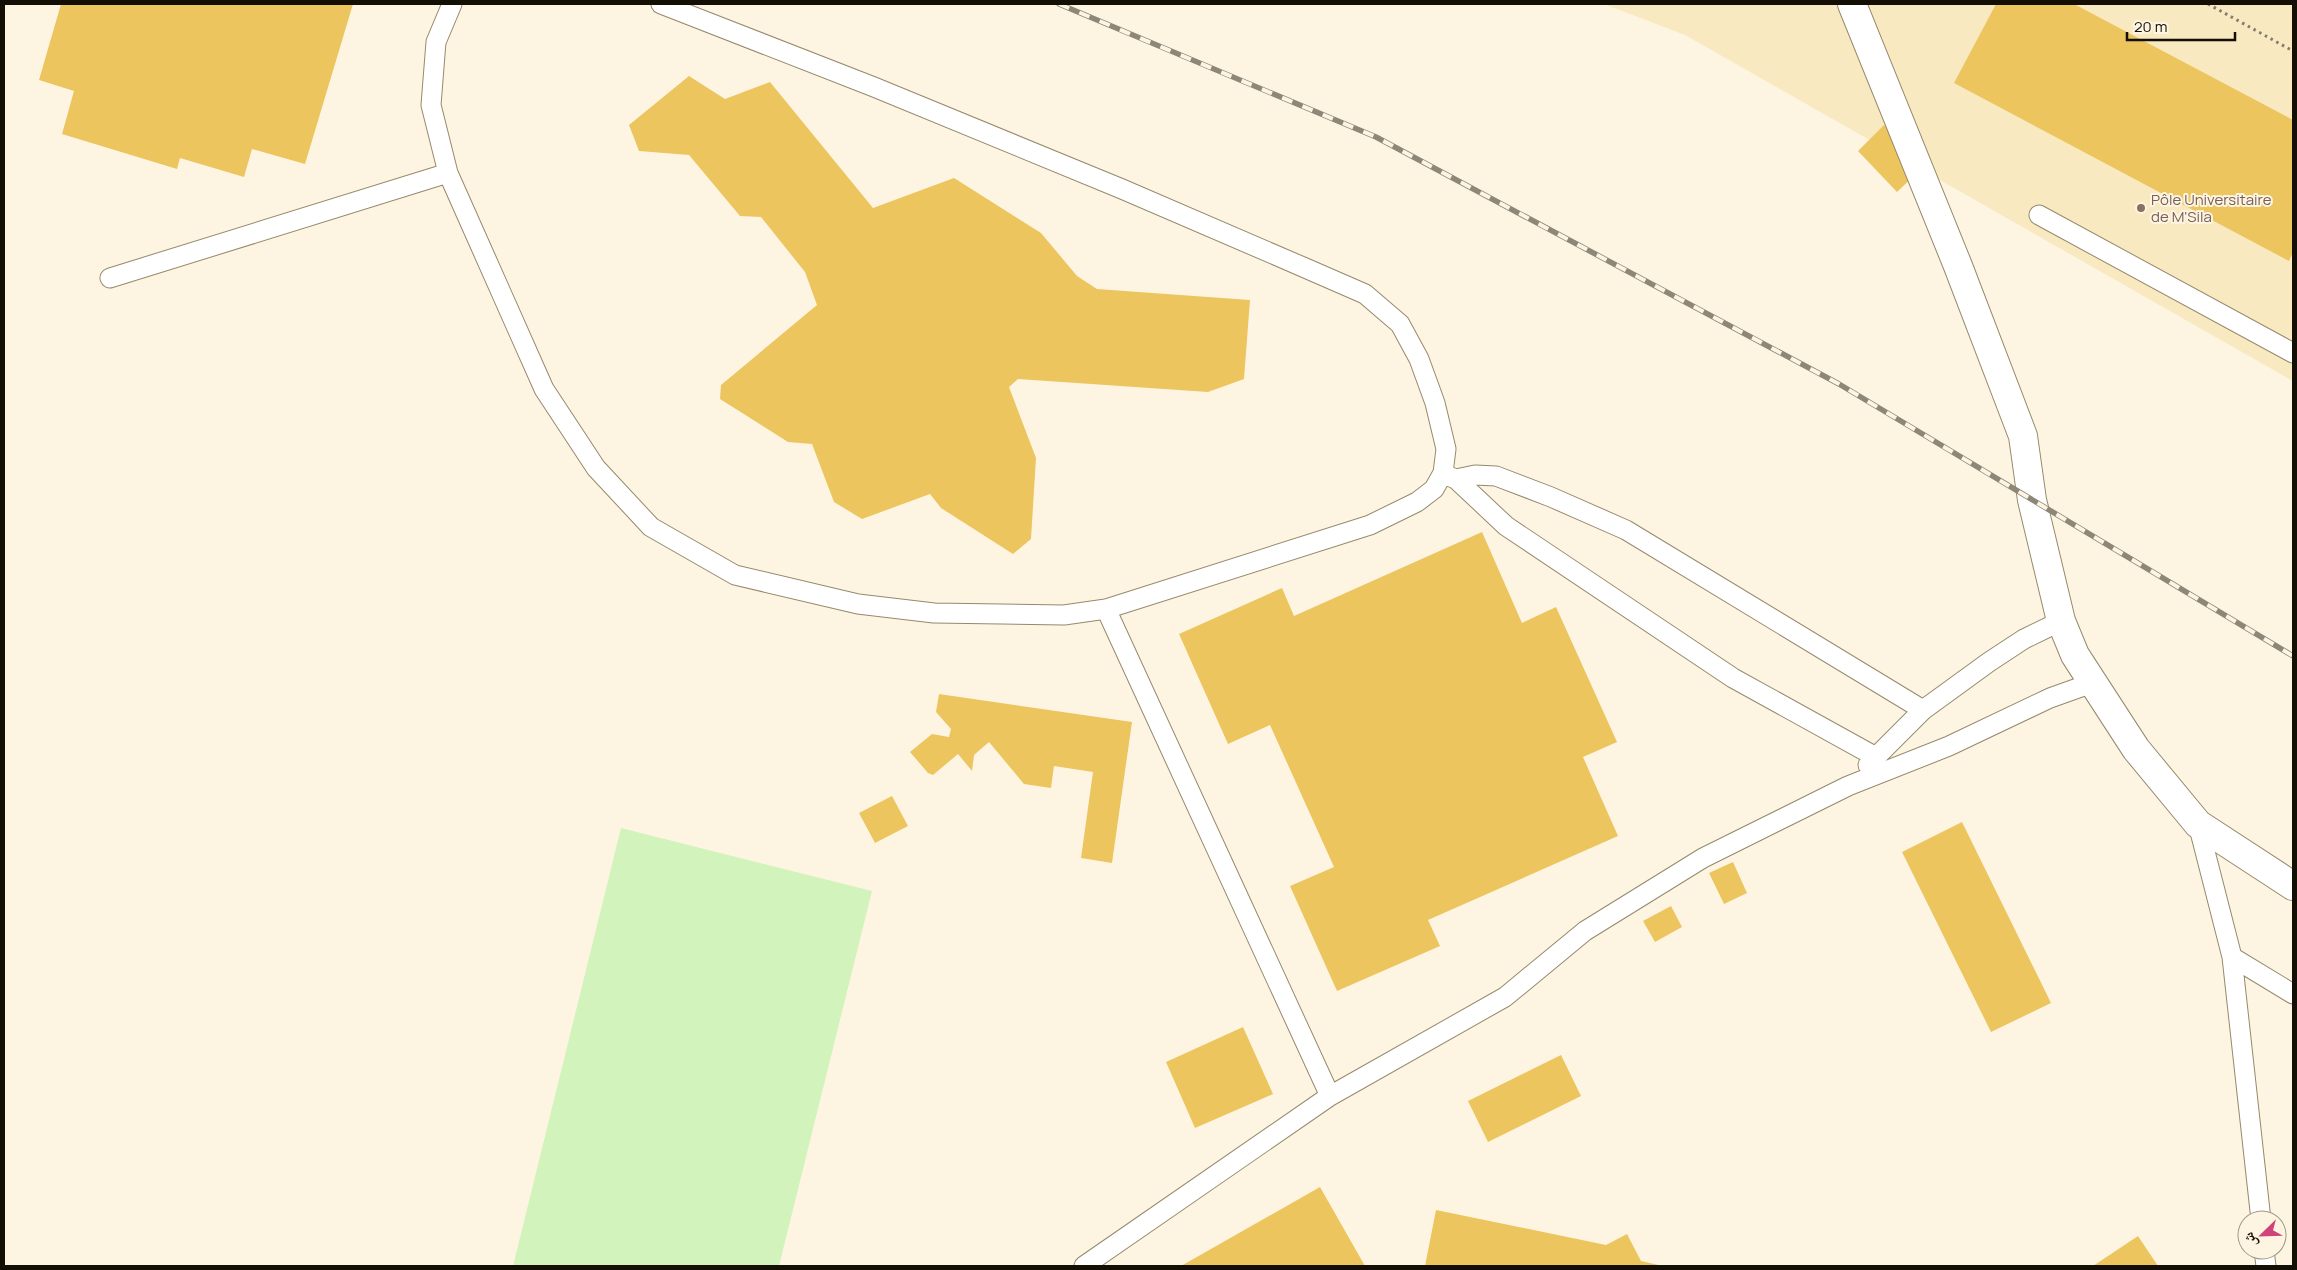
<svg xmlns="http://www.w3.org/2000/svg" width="2297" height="1270" font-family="Manrope,'Noto Naskh Arabic',sans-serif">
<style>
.built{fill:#f9e9c1}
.green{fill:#d2f4bc}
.building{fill:#ecc55f}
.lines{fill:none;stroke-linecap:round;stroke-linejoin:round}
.lane-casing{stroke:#96896b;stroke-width:21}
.street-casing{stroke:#96896b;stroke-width:30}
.path{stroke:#837d6e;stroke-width:3;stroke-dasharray:2.5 4;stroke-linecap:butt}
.lane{stroke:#fff;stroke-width:19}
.street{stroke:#fff;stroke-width:28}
.rail-casing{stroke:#8d8778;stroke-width:5.5}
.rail{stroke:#fdf5e2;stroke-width:4;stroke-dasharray:11;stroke-linecap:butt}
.education-dot{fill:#8d6e63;stroke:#fdf5e2;stroke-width:2}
.labels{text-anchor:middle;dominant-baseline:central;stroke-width:4;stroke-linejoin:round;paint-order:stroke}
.education-label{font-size:15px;fill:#785e54;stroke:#fdf5e2;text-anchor:start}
</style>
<rect width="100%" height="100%" fill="#fdf5e2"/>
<path class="built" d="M1604 4H2293V381L1685 35Z"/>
<path class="green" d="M621 828 872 891 779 1266H513Z"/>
<path class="building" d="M61 4H353L305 164 252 149 244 177 180 158 177 169 62 134 74 91 39 80Z
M1996 4H2074L2293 120V252L2289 261 1954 83Z
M689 76 725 99 770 82 873 208 954 178 1041 233 1077 276 1097 289 1250 300 1244 379 1208 392 1018 379 1009 387 1036 458 1031 539 1013 554 941 508 930 494 862 519 834 502 812 444 788 442 720 399 721 385 817 305 805 272 761 217 740 216 689 155 639 151 629 125Z
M1884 125 1923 167 1897 192 1858 151Z
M1482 532 1522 623 1556 607 1617 742 1583 757 1618 836 1428 920 1440 946 1337 991 1290 886 1334 867 1270 725 1228 744 1179 634 1282 588 1294 616Z
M939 694 1132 722 1112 863 1081 858 1093 772 1054 766 1051 788 1024 784 989 742 974 755 972 771 958 754 933 775 928 773 910 752 932 734 949 737 951 729 936 712Z
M892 796 908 826 875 843 859 813Z
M1962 822 2051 1003 1991 1032 1902 852Z
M1733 862 1747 893 1724 904 1709 873Z
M1671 906 1682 927 1655 942 1643 921Z
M1243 1027 1273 1094 1195 1128 1166 1062Z
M1561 1055 1581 1096 1488 1142 1468 1101Z
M1320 1187 1365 1266H1181Z
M1436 1210 1606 1245 1627 1234 1641 1261 1663 1266H1425Z
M2138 1236 2158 1266H2093Z"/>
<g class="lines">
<defs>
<path id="lane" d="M452 4 436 42 431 105 448 173 544 389 596 468 651 527 735 575 858 604 934 613 1064 615 1106 609 1370 525 1417 502 1434 489 1443 473 1446 449 1435 403 1419 359 1400 324 1365 294 1303 267 1122 189 874 87 661 4
M2039 215 2293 353
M110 278 448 173
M1448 476 1456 479 1506 526 1733 678 1876 757
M1456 479 1475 475 1496 476 1551 497 1626 530 1923 710
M1106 609 1330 1096
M1868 765 1923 710 1989 662 2024 639 2061 621
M2198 824 2232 957 2261 1220
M2232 957 2293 994
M2264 1250 2266 1266
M1084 1266 1330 1096 1505 997 1585 931 1703 858 1848 786 1949 746 2050 698 2092 683"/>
<path id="street" d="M1852 4 1958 266 2023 436 2032 500 2061 621 2075 655 2136 749 2198 824 2293 886"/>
</defs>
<use href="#lane" class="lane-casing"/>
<use href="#street" class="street-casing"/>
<path class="path" d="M2208 4 2293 51"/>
<use href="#lane" class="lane"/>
<use href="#street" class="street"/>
<defs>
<path id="rail" d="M1059 4 1376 137 1839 384 2293 656"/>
</defs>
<use href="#rail" class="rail-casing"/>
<use href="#rail" class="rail"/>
</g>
<circle class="education-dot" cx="2141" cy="208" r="5"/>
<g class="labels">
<g class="education-label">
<text x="2151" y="199">Pôle Universitaire<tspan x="2151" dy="17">de M'Sila</tspan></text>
</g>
</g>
<rect width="2297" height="1270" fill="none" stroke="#130f04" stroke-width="10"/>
<g transform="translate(2262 1235) rotate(247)"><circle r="24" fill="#fdf5e2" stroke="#9f9989"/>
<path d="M0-4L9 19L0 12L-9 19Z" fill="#cf447a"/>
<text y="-8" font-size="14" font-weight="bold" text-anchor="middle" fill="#130f04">ش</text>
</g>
<path d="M2127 32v8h108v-8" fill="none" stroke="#130f04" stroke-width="2.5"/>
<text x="2134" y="32" font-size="15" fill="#130f04" stroke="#fdf5e2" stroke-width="4" paint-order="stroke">20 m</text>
</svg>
